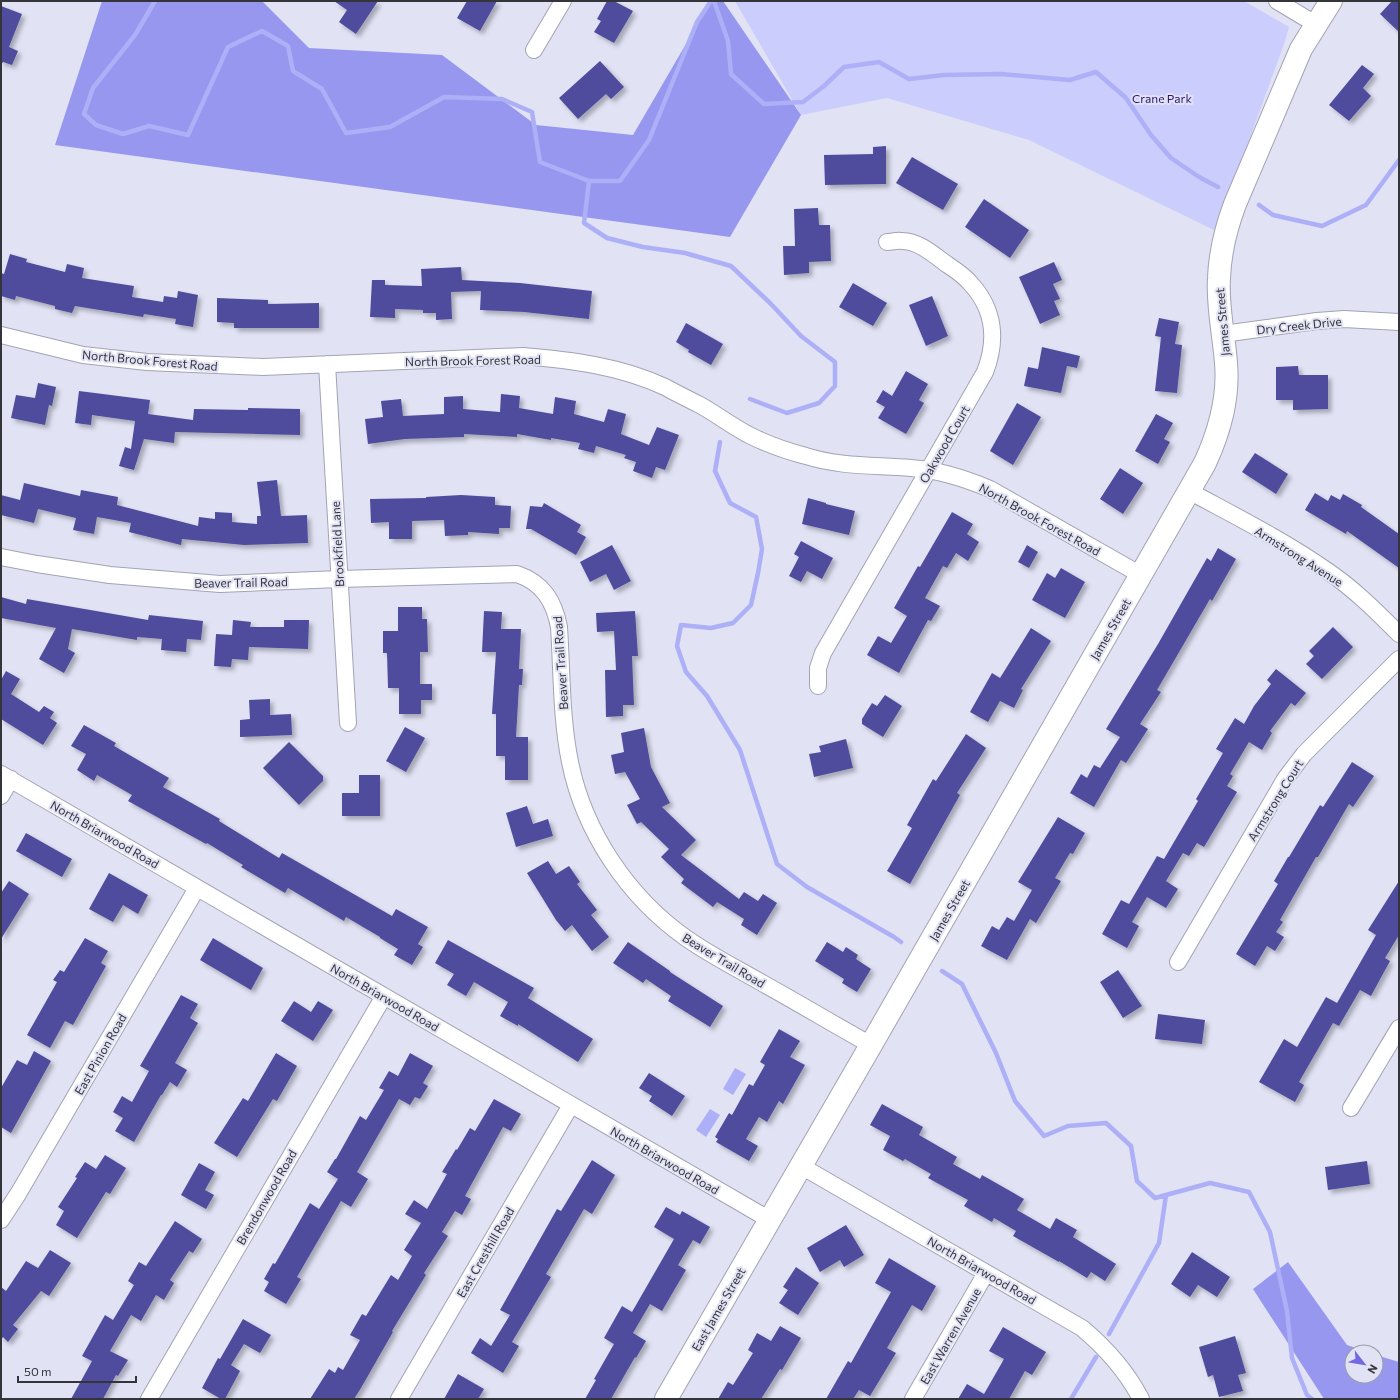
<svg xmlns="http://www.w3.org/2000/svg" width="1400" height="1400" font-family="Commissioner,sans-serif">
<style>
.green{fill:#cbcdfc}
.forest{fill:#9797f0}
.water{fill:#adaff7}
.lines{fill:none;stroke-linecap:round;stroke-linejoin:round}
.stream{stroke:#adaff7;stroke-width:4.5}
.building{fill:#504c9d;filter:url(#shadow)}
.street-casing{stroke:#a2a3b5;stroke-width:18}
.secondary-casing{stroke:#a2a3b5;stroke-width:24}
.street{stroke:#fff;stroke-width:16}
.secondary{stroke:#fff;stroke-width:22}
.labels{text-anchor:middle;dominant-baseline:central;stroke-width:4;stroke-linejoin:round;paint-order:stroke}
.park-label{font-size:12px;fill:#2b1279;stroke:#e1e2f4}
.street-label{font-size:12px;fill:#34343b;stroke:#e1e2f4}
</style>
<defs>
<filter id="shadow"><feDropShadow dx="3.5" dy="3.5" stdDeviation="2" flood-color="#0004"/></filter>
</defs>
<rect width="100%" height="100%" fill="#e1e2f4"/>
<path class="green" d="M735 1H1244L1289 27 1284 44 1216 231 1029 140 887 98 801 115Z"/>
<path class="forest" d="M102 1H262L309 48 442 55 536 125 633 135 711 1H723L801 115 730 237 55 145Z
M1288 1262 1347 1345 1368 1352H1352V1376H1376V1355L1399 1362V1399H1324L1253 1289Z"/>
<path class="water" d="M735 1068 746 1074 733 1095 723 1089Z
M710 1109 720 1115 706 1137 696 1130Z"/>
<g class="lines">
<path class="stream" d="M155 1 135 35 93 88 84 114 96 125 123 134 149 126 188 135 228 47 262 31 288 46 293 71 322 89 346 133 390 127 444 97 502 99 532 112 540 162 589 181H620L649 140 697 22 711 1
M714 1 728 41 731 74 764 104 803 102 824 86 844 67 879 62 909 79 944 75 1001 74 1070 80 1096 72 1126 98 1151 135 1171 158 1199 177 1218 187
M589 181 584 223 607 238 643 247 685 253 731 266 771 304 801 336 835 362V386L819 403 787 413 750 399
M1259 205 1273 215 1322 226 1366 205 1399 160
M720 442 715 471 730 503 756 517 762 549 758 573 751 605 733 623 711 628 681 625 677 646 686 672 707 696 740 750 777 864 807 887 894 937 901 942
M942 971 962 984 996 1053 1015 1101 1044 1136 1068 1126 1106 1123 1131 1146 1137 1181 1155 1198 1210 1183 1249 1192 1270 1232 1287 1311 1292 1358 1307 1395 1312 1399
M1109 1334 1159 1243 1166 1195
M1071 1399 1096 1357"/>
</g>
<path class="building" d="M334 1H378L356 34 339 22 347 10Z
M467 1H497L480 31 457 18Z
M607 1H614L633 11 614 43 594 32 601 21 597 19Z
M1392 1H1399V32L1380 14Z
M1 6 22 14 9 47 18 51 12 65 3 62 1 65Z
M600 61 624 87 611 99 606 94 578 119 559 98Z
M1362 65 1374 74 1363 88 1371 96 1349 121 1329 105Z
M886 146V184L825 185 824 155 873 154V147Z
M912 157 958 184 943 210 896 183Z
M984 199 1029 230 1010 258 965 227Z
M818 208 819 225H830L831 261 809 262V273L784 275 783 246H795L794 209Z
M10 254 27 259 26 262 65 272 67 264 84 268 82 278 134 286 132 297 163 302 164 296 177 298 178 291 198 295 193 327 175 324 176 319 144 314 143 317 75 306 72 313 55 309V306L16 296 15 300 1 296V273L4 274Z
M1054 262 1062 280 1053 284 1060 299 1054 301 1060 315 1040 324 1019 277Z
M461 267 462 280 520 283 592 291 589 319 524 312 480 310 481 291 451 292 452 319 436 320V313H423V310L395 309V318L370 317 372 280H385V285L422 286 421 269Z
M853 283 887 303 873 326 839 307Z
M932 296 948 336 926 346 909 305Z
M217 298 268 300V304L319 303V328H234V323L217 322Z
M1159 318 1179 322 1175 344 1182 345 1177 393 1155 391 1161 337 1155 336Z
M686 323 723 344 711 365 688 352 689 350 676 342Z
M1042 347 1080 356 1077 368 1067 366 1061 393 1024 386 1028 367 1038 369Z
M1298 366 1299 375H1328V409L1293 410V400H1276V367Z
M906 371 928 384 919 400 924 403 906 434 878 418 885 407 876 402 883 390 892 396Z
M38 383 56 387 52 406 49 405 45 425 11 418 16 395 35 398Z
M79 391 150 400 148 414 193 420 194 409 248 410V408L300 409V435L175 432 174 443 144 439 134 470 119 466 125 447 131 449 135 421 92 415 91 425 75 423Z
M501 394 520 396 519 408 553 414 555 397 576 401 574 414 604 422 608 409 626 414 621 434 649 445 657 427 679 435 665 470 656 467 652 478 633 471 636 462 624 458 626 455 596 446 594 453 578 449 580 443 551 438V440L517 434V437L464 434V437L405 439 368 444 365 419 383 417 381 401 401 399 403 416 444 414V397L463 396V409L500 412Z
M1017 403 1041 417 1013 465 990 451Z
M1156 414 1173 423 1164 439 1170 442 1158 464 1135 451Z
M1255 453 1288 474 1276 494 1242 472Z
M1120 468 1143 483 1123 514 1100 499Z
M277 480 281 516 307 515 308 543 244 545 182 539 181 545 129 532 131 523 97 517 94 534 73 530 76 518 38 509 34 523 1 515V495L20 500 24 483 80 496 81 490 118 497 117 505 198 526 199 517 215 519V512L232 513V522L257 524V516H261L257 482Z
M1315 493 1328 501 1331 495 1340 500 1343 494 1362 505 1361 507 1399 534V568L1347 531 1346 534 1305 510Z
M461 495 495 497V505L511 506 510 528H499V534L468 532V535L445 536 444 520 412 521V539H389V522L371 523 370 499 426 498V497Z
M808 498 826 503V504L855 511 849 535 802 524Z
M544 503 581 525 577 532 586 537 576 555 531 529H526L530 506 542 507Z
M952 512 973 524 967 534 979 542 968 561 956 553 947 568 943 566 925 598 940 606 931 621 928 620 899 673 867 655 878 636 891 643 907 616 894 608 918 566 920 567Z
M801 541 833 558 822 579 807 571 801 582 789 576 799 557 794 554Z
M612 545 631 581 614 590 606 574 590 582 580 562Z
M1027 545 1038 552 1029 568 1018 562Z
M1218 548 1236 559 1212 601 1210 599 1157 690 1161 692 1140 724 1148 729 1126 763 1121 760 1094 807 1070 793 1081 774 1087 778 1094 765 1100 768 1120 737 1106 729 1158 644 1207 558 1211 561Z
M1061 568 1085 582 1065 618 1032 600 1047 573 1055 578Z
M1 597 26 604 27 599 148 620 149 615 203 621 201 640 187 639 186 652 161 650 162 639 137 637V640L72 629 68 649 75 653 64 673 39 659 56 628 1 618Z
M398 607H422V619H427L428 652H420V684H432V700H421V714H399V688H388L387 653H383V631H398Z
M484 611 502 612 501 629H521L519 669H523L522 685H519L516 737H528V780H505V756H496V714H492L496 652H482Z
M635 611 638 656H632L634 705H623V716L606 717 605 670H616L614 631 597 632 596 613Z
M233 620 251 622 250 627H284V620H309L308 649 249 647 248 660 232 659 231 667 214 666 216 634 232 635Z
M1333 627 1353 647 1322 679 1306 664 1314 656 1309 651Z
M1031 628 1051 641 1021 689 1023 690 1014 708 1000 701 988 722 970 712 992 673 1000 678Z
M1276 669 1306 693 1295 706 1291 703 1270 731 1272 733 1262 750 1249 742 1230 774 1233 776 1227 786 1237 792 1204 847 1197 843 1189 856 1183 853 1166 881 1178 889 1166 908 1147 897 1132 922 1139 926 1127 948 1102 934 1121 900 1129 904 1157 856 1164 859 1198 801 1196 799 1223 753 1216 749 1235 718 1244 724 1254 706 1271 684 1267 680Z
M6 671 20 679 11 694 39 712 44 706 54 712 50 718 57 723 43 745 1 719V680Z
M885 695 902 706 883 737 862 724V719L872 703 877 706Z
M270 699V715L291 714 292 735 240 737V720L250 719 249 700Z
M84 725 116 743 114 746 169 778 163 787 220 819 219 821 279 858 282 853 392 916 396 909 428 927 418 944 423 947 412 965 394 955 398 949 380 938V937L346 917 344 921 288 888 285 893 241 867 243 865 207 843 206 844 128 801 132 795 97 775 94 781 77 770 86 754 71 746Z
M405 727 425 738 406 772 386 761Z
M644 728 651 767 670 803 662 807 696 840 681 855 739 899 744 892 758 901 763 894 777 903 757 935 741 925 744 919 717 902 713 907 681 883 684 879 661 857 669 849 641 822 637 824 627 805 640 799 625 772 615 774 611 755 624 752 621 733Z
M966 734 986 748 957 793 960 795 910 884 887 871 912 828 907 825 933 779 936 781Z
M846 739 853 768 814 777 809 754 821 752 819 746Z
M289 742 323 776V781L299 805 263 768Z
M1352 762 1374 776 1353 807 1349 804 1318 857H1316L1280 920 1283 922 1276 932 1284 937 1275 951 1267 946 1255 966 1236 954 1278 884 1274 881 1288 857H1289L1320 805 1323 807Z
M359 775H380V816H342V793H359Z
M527 806 533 824 548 819 553 836 516 847 506 813Z
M1058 817 1085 833 1073 854 1070 853 1055 878 1061 881 1036 923 1030 919 1007 960 981 946 992 926 999 930 1007 917 1014 921 1032 890 1018 882Z
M26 833 72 859 62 877 16 851Z
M548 861 556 874 569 866 580 882 577 884 597 910 591 915 609 937 592 951 572 925 565 931 556 920 527 873Z
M109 873 148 895 138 914 123 905 113 922 89 909Z
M9 881 29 894 1 939V893Z
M1399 881V935L1385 958 1390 961 1371 996 1360 990 1339 1026 1333 1023 1299 1082 1304 1085 1295 1102 1259 1082 1284 1039 1297 1047 1326 997 1337 1003 1376 935 1368 930Z
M85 938 108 951 101 963 106 966 73 1025 65 1021 50 1048 27 1035 57 982 53 980 60 970 64 972Z
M213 938 263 968 251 990 200 960Z
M448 940 534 988 528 998 593 1039 578 1062 518 1024V1026L500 1016 508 1002 474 982 466 996 447 985 454 974 435 963Z
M628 942 670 971V972L723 1006 710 1027 668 1001 671 996 646 979 643 983 613 963Z
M827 942 843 952 846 947 858 955 856 959 871 969 857 992 842 983 844 979 815 961Z
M1118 970 1142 1006 1123 1018 1100 982Z
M181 995 198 1004 190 1018 198 1023 175 1063 187 1070 177 1087 170 1082 162 1095H161L134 1142 115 1131 123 1118 113 1112 122 1096 132 1102 149 1071 140 1066Z
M294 1001 311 1012 318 1001 333 1010 313 1041 281 1021Z
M1158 1014 1205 1020 1202 1044 1155 1039Z
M779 1029 800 1041 790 1057 805 1065 783 1104 779 1101 767 1122 759 1117 746 1139 758 1146 749 1161 716 1142 718 1139 715 1137 729 1113 732 1115 749 1084 753 1086 765 1065 760 1062Z
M34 1051 51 1061 11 1133 1 1127V1088L17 1060 27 1065Z
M276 1053 297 1066 277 1101 273 1099 237 1157 214 1143 243 1098 248 1101Z
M410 1053 433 1066 423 1083 428 1086 420 1099 415 1097 410 1105 399 1099 357 1172 368 1179 351 1207 341 1201 297 1277 301 1279 286 1304 264 1291 269 1282 264 1279 273 1263 275 1264 310 1203 319 1209 338 1179 327 1172 335 1159H336L360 1116 366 1120 384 1090 379 1088 389 1071 398 1076Z
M649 1073 685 1096 672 1116 649 1101 652 1096 639 1088Z
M494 1099 521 1114 511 1131 503 1127 465 1196 471 1199 462 1215 455 1211 442 1232 448 1236 424 1273 426 1275 392 1331 393 1332 361 1388 354 1399H310L329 1369 335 1373 338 1367 343 1370 360 1340 350 1335 362 1314 366 1316 391 1275 398 1280 412 1256 404 1250 421 1223 405 1214 414 1200 427 1209 447 1174 442 1172 456 1149 457 1150 470 1128 475 1131Z
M882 1104 923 1127 919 1135 957 1157 953 1164 980 1179 982 1175 1024 1199 1017 1210 1050 1229 1056 1218 1077 1230 1073 1237 1116 1264 1105 1281 1091 1272 1087 1278 1059 1261V1262L1013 1236 1016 1231 994 1218 992 1222 964 1206 968 1200 928 1178 931 1174 905 1159 903 1161 883 1150 890 1136 870 1125Z
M105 1155 126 1168 110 1194 106 1192 77 1238 56 1225 64 1211 58 1207 77 1178 75 1177 85 1162 96 1169Z
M592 1160 615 1175 592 1214 584 1209 546 1274 551 1277 512 1342 519 1346 503 1373 471 1353 480 1338 491 1346 510 1315 500 1310 557 1209 561 1211Z
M1367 1161 1370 1184 1328 1190 1325 1167Z
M199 1163 215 1172 205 1190 214 1195 206 1209 181 1195Z
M666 1207 680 1215 682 1211 710 1227 700 1244 693 1240 678 1265 686 1270 662 1311 650 1304 633 1333 646 1341 636 1358 635 1357 611 1399H585L596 1380 594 1379 614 1344 604 1338 622 1306 632 1312 674 1239 654 1227Z
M175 1221 202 1239 193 1253 189 1251 170 1280 174 1283 164 1300 156 1295 141 1321 131 1315 110 1351 128 1360 118 1376 116 1375 103 1399H71L92 1361 82 1356 105 1315 113 1320 134 1285 128 1281 139 1262 146 1266Z
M846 1225 864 1255 844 1267 840 1260 820 1272 807 1248Z
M50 1250 71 1263 49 1296 41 1291 13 1325 18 1329 8 1342 3 1337 1 1340V1287L6 1291 26 1261 38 1268Z
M1192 1252 1230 1277 1217 1297 1198 1285 1190 1297 1171 1284Z
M889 1258 936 1286 922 1311 912 1305 887 1348 896 1353 870 1396 859 1390 853 1399H826L848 1361 851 1363 891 1292 875 1283Z
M796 1267 819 1283 798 1315 779 1303 788 1290 783 1287Z
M243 1319 271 1335 260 1353 244 1344 231 1365 240 1371 225 1399H221L202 1388 218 1358 220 1359Z
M780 1326 801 1338 782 1370 780 1369 761 1399H718L728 1382 733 1385 753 1353 748 1350 757 1333 771 1341Z
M1003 1327 1046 1352 1032 1375 1025 1371 1009 1399H958L967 1384 984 1394 1004 1359 989 1351Z
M1235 1336 1246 1373 1238 1375 1243 1391 1219 1397 1213 1375 1208 1377 1199 1347Z
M458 1374 484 1389 478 1399H444Z"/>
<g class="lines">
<defs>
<path id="street" d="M1277 1 1317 25
M534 50 563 1
M1223 334 1317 321 1344 319 1399 322
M1 335 83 355 147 362 263 367 523 356C571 360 620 366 665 387 676 393 688 399 700 405 716 414 732 426 749 435 767 444 786 451 806 456 840 467 876 465 911 468 938 470 964 478 990 489L1141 575
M327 364 348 723
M1189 491C1235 516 1283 540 1326 570 1353 588 1376 611 1399 634
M1 557 37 564 110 575 220 584 339 579 517 574C543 583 554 601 559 627 562 672 561 718 570 762 584 832 628 897 686 938 710 955 738 969 764 984 800 1004 835 1025 871 1045
M818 686V668L823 653 985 372C997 341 995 310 971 284 964 275 954 269 945 263 933 254 918 241 902 241 897 240 892 242 887 242
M1 774 770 1220
M1 796 11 779
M1178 962 1285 779 1304 754 1399 659
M1351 1108 1399 1028
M801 1166 1082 1328C1107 1349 1126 1370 1141 1399
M1 1220 18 1194 197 888
M149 1399 384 996
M399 1399 571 1105
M913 1399 986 1273"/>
<path id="secondary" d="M666 1399 871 1045 1205 463C1220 430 1229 398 1226 363 1224 335 1217 306 1219 278 1220 252 1226 228 1235 204L1301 49 1331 1"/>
</defs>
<use href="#street" class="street-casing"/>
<use href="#secondary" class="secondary-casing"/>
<use href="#street" class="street"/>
<use href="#secondary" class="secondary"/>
</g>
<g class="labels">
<g class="park-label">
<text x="1162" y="98">Crane Park</text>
</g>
<g class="street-label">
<text transform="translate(1222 322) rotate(-95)">James Street</text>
<text transform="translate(1299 325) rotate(-6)">Dry Creek Drive</text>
<text transform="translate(150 360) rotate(5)">North Brook Forest Road</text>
<text transform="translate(473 360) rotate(-1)">North Brook Forest Road</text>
<text transform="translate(944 444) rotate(-60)">Oakwood Court</text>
<text transform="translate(1040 519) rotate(29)">North Brook Forest Road</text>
<text transform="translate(337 544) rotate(-93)">Brookfield Lane</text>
<text transform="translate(1299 556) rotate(32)">Armstrong Avenue</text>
<text transform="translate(241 582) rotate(-1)">Beaver Trail Road</text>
<text transform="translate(1110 629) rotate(-60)">James Street</text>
<text transform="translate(560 663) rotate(-94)">Beaver Trail Road</text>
<text transform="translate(1275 800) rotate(-58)">Armstrong Court</text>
<text transform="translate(105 834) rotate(30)">North Briarwood Road</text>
<text transform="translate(949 910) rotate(-60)">James Street</text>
<text transform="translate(724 960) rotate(31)">Beaver Trail Road</text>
<text transform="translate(385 997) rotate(30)">North Briarwood Road</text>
<text transform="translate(100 1054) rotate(-60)">East Pinion Road</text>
<text transform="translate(665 1160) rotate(30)">North Briarwood Road</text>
<text transform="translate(266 1197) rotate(-60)">Brendonwood Road</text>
<text transform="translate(485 1252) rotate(-60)">East Cresthill Road</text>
<text transform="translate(982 1270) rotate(30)">North Briarwood Road</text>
<text transform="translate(718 1309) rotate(-60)">East James Street</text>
<text transform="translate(950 1336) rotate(-60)">East Warren Avenue</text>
</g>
</g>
<rect width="1400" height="1400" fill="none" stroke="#34343b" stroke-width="4"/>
<g transform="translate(1364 1364) rotate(121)"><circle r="19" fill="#e1e2f4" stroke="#9c9caa"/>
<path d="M0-3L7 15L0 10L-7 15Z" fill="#7269e3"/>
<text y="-6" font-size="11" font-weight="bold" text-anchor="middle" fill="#34343b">N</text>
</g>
<path d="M18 1376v6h118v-6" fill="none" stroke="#34343b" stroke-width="2"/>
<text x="24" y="1376" font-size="12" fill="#34343b" stroke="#e1e2f4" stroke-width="3" paint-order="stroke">50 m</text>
</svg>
